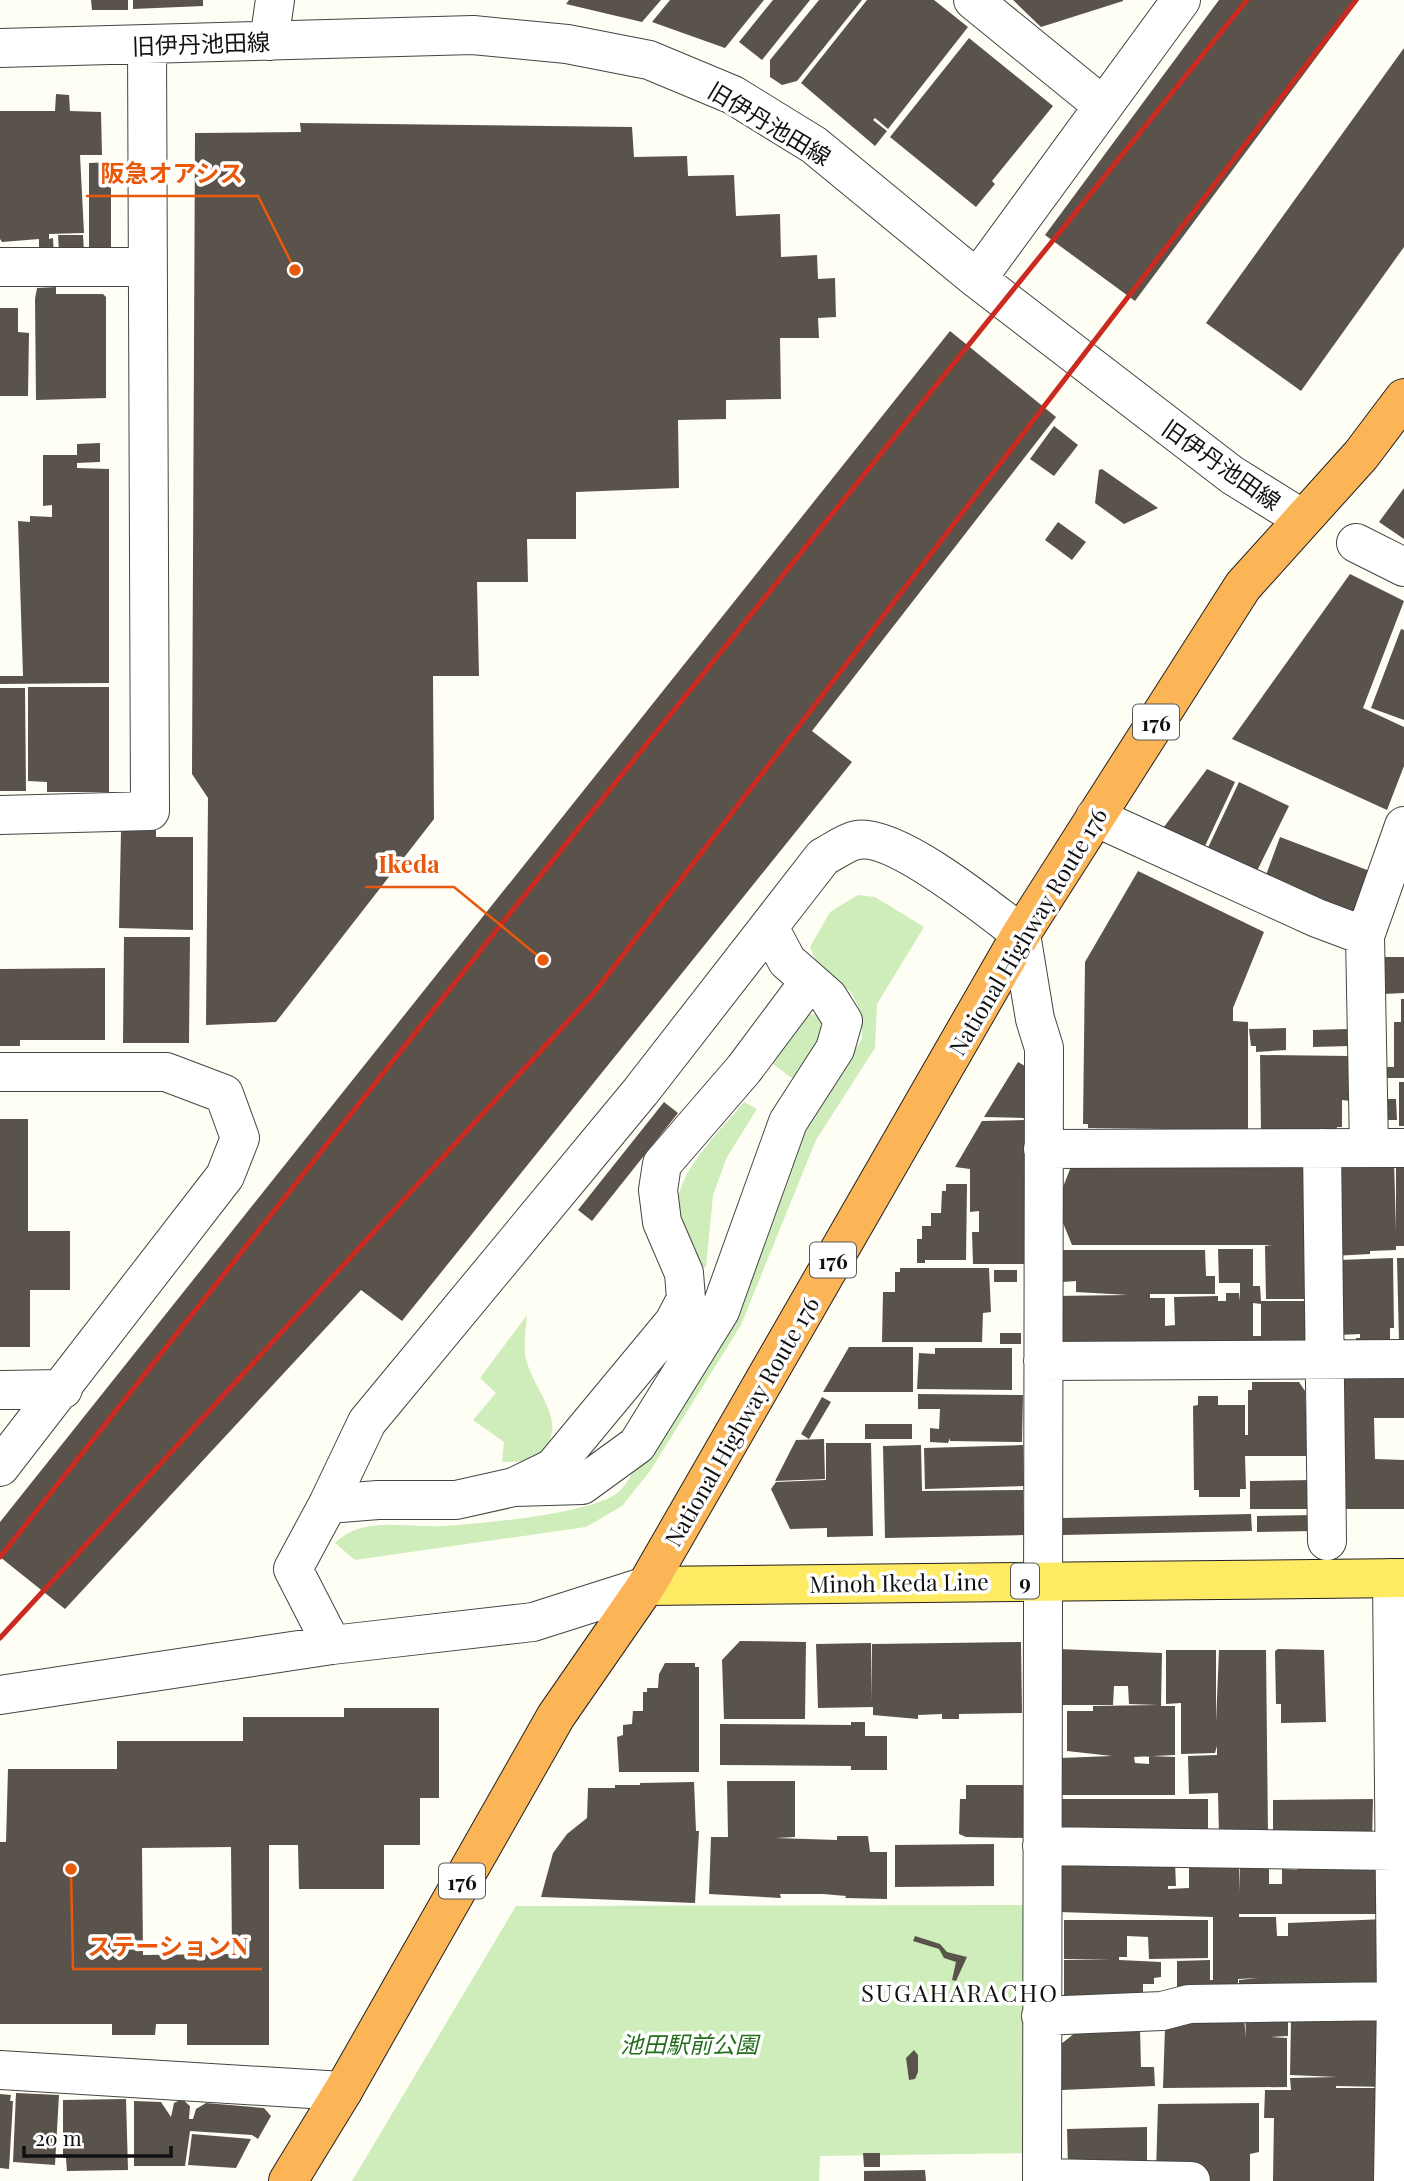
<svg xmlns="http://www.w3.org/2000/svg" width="1404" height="2181" font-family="'Playfair Display','Noto Sans JP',serif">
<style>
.green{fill:#cfedba}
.building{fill:#5a534c;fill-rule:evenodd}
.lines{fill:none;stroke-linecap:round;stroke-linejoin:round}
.minor-casing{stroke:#444;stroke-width:40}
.major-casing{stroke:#222;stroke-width:40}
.highway-casing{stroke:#222;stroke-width:40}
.minor{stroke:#fff;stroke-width:38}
.major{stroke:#ffea64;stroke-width:38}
.highway{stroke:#fbb456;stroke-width:38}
.rail{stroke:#ca2a1f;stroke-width:5}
.labels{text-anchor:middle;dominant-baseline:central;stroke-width:7;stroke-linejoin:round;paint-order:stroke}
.shield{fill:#fff;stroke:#585858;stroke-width:2}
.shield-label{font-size:21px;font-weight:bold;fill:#111}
.street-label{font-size:23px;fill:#111;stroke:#fff}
.park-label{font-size:23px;font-style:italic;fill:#246d1c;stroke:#fff}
.neighbourhood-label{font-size:24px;letter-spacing:2px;fill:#111;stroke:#fff}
.leader{fill:none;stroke:#e8590c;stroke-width:2.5}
.callout-dot{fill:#e8590c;stroke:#fff;stroke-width:2.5}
.callout-label{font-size:24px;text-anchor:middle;font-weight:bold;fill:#e8590c;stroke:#fff;stroke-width:7;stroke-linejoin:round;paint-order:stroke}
</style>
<rect width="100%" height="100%" fill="#fffef4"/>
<path class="green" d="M858 895 875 897 924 927 877 1004 875 1048 816 1140 741 1325 650 1471 622 1506 586 1527 355 1560 335 1543C363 1515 405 1528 442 1526 479 1524 588 1514 616 1494 625 1488 632 1473 638 1464L802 1133 862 1039V1014L851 992 818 966 810 947 830 912Z
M807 1014 821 1015 826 1030 793 1079 769 1061Z
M744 1102 757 1109 727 1157 713 1195 706 1267 697 1268C691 1253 677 1233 676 1217 674 1173 717 1135 744 1102Z
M527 1315C526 1328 523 1346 526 1359 536 1398 575 1424 534 1461L502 1462 504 1442 473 1420 496 1393 480 1378Z
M1026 1905 1027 2153 820 2156 819 2181H352L516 1906Z"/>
<path class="building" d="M91 0H128V10H92Z
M133 0H203V6L133 9Z
M569 0H661L642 22 566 4Z
M670 0H764L725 48 652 22Z
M773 0H810L762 60 739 42Z
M819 0H862L797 81 782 85 770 77V60Z
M867 0H934L968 27 888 129 875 118 873 120 887 131 875 146 801 83Z
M1013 0H1123V1L1041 27Z
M1219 0H1359L1135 301 1045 235Z
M969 38 1053 106 992 181 995 184 976 207 890 137Z
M1404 48V247L1301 391 1206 323Z
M56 94 69 95 70 111 101 112 102 155H80L84 233 49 234V239L53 238 54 256H39V239L2 242 0 239V111H55Z
M300 123 632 127 634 157 687 156 688 176 734 175 736 216 780 214 781 257 817 255 818 279 835 278 836 317 818 318 819 338H780L781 399 726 400V419L678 420 679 488 576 492V539H527L528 582H477L479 676H433L434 819 276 1022 206 1025 208 798 192 774 195 133 301 132Z
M111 162V255H89V163Z
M58 235H83L84 252H59Z
M56 287V294H103L106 297V398L36 400 35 299 37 288Z
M0 308H18V332L29 333 28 396H0Z
M950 331 1056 417 812 731 852 762 402 1321 361 1290 65 1609 0 1557V1522Z
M1054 426 1078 445 1054 476 1030 459Z
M100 443V462L77 463V468L109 469V683L0 684V676H23L18 521 30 522V516L52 517V505L43 506V455H77V444Z
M1102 469 1158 508 1124 524 1095 503 1099 470Z
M1404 488V539L1379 522Z
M1058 522 1086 542 1072 560 1045 540Z
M1350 574 1404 601 1363 708 1404 727V766L1387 810 1232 739Z
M1401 629 1404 630V720L1371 708Z
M28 687H109V792H47V782L28 781Z
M0 688H25L26 791H0Z
M1207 769 1235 782 1205 846 1158 835Z
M1239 782 1289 806 1254 877 1205 854Z
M156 829V837H193V930L119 928 121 831Z
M1280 837 1375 873 1357 921 1262 886Z
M1138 871 1264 932 1233 1008V1021L1248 1022V1130L1088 1128V1124H1083L1085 962Z
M124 937H190L189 1043H123Z
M1382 957H1404V993L1383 994Z
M105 968V1040H20V1046H0V969Z
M1401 999H1404V1078H1379V1067H1394V1022H1401Z
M1286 1028V1050L1256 1052V1046H1251L1249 1029Z
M1349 1029 1350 1046 1313 1047V1030Z
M1260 1055 1350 1056V1101L1342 1100V1127H1337V1133H1261Z
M1018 1062 1025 1066 1024 1118 984 1117Z
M1399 1082H1404V1126H1399Z
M1384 1099H1396L1397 1120H1384Z
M664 1102 678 1113 592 1221 578 1210Z
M0 1119H28V1231H70V1290H30V1347H0Z
M1024 1120 1025 1264H973L972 1232H979V1211L970 1212V1169L955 1167 982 1121Z
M1309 1153 1313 1299H1266L1265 1246 1272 1245H1072L1063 1223V1187L1072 1164Z
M1394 1159 1396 1231V1167L1404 1162V1246H1396V1250L1370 1251V1254L1333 1256 1330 1162Z
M946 1184H967L966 1260H925V1263H917V1239H922V1226H931V1213H941L942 1191H946Z
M1218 1249H1253V1286H1260L1261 1301H1314V1352L1055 1354V1296L1128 1295 1076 1292V1281L1063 1282 1062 1250H1205L1206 1276H1215V1294H1150V1298H1165V1326L1175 1325 1174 1297 1218 1296V1301H1226V1293H1239L1240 1301V1283H1219ZM1253 1303 1261 1304V1336H1253Z
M1393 1258 1394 1328H1390V1345L1356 1346V1338H1360V1334L1339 1335V1260Z
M1397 1258H1404V1341H1399Z
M900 1268H989L991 1312 983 1313 982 1342H882L883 1292H895V1272H900Z
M994 1270H1017V1282H994Z
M1000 1333H1021V1344H1000Z
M849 1347H913V1392H823Z
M935 1348H1012V1390L917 1389 919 1353 935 1354Z
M1331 1374H1404V1418H1374L1375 1459 1404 1460V1509H1343Z
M1252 1382H1299L1305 1391 1308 1456H1245L1246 1489H1240V1497H1199V1490H1194L1193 1406 1198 1405V1396H1218V1405H1245V1435H1248V1390H1252Z
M918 1394 1023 1395 1022 1442 950 1441V1438L948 1443 930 1442V1428L939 1429 940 1409H918Z
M822 1397 831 1402 809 1439 801 1434Z
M865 1424H912V1439H865Z
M824 1439 825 1479 775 1481 796 1440Z
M826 1443H871L873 1536 827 1537V1528L790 1529 771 1489 776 1482 826 1480Z
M921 1445 922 1491 1023 1490 1024 1535 885 1538 883 1446Z
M1023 1445 1024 1486 925 1489 924 1448Z
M1312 1480V1509H1250V1481Z
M1251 1514 1252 1531 1062 1535V1518Z
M1314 1515V1531L1257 1532V1516Z
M740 1641 806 1642 805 1719H724L722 1660Z
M1021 1642 1022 1713 959 1714V1719H942V1714L918 1715V1719L873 1715V1707L818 1708 816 1644 871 1643 872 1702V1644Z
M1058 1649 1162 1653 1161 1706H1175V1755L1134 1757 1135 1763 1149 1764V1756L1175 1757V1795H1060V1758L1112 1756 1067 1751V1711H1093V1706L1158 1705 1129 1704 1128 1686H1114L1113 1705H1058Z
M1278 1649 1324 1650 1326 1722 1281 1723V1704H1276L1275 1651Z
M1166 1650H1216V1722L1219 1650H1266L1268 1836H1219L1218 1793 1189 1794 1188 1756 1217 1755V1746L1215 1753 1181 1754V1703L1166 1704Z
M665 1663H695V1667H699V1772H619L617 1737 623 1735V1725L632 1724 633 1711H643V1692H647V1688H658L659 1674Z
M344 1708H439V1798H420V1845H384V1889H299L298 1845H269V2045H187V2024H156L155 2035H112V2024H0V1842H6L8 1769H117V1741H243V1717H344ZM231 1847 232 1954 143 1955 142 1848Z
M851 1722H865V1736H887V1770H851V1766L720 1765V1724L851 1725Z
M727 1781H795V1837L776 1838 837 1840V1836H868L870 1852H887V1899L845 1898 846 1896 823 1894H780L781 1898 709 1894 711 1837H728Z
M694 1782 696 1831H699L695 1903 541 1897 553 1853 567 1834 587 1818 588 1788H615V1785H640V1783Z
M966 1785H1026L1025 1838 966 1837 959 1834 960 1799H966Z
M1060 1799H1208V1844L1061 1842Z
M1373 1799 1372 1843 1273 1845V1800Z
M994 1844V1886L895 1887V1845Z
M1189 1858H1239V1892L1240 1862H1269V1884H1282V1869L1297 1870V1861L1379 1862 1383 1914H1239V1917H1276L1277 1936H1288V1923L1386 1919V1986L1239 1995V1980L1258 1978 1238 1979V1997H1177V1961L1210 1960V1980H1213V1917L1059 1912V1860L1175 1863 1176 1886H1168V1889L1189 1888Z
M1064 1920H1208V1958L1149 1959 1148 1937 1127 1936V1957H1119V1960L1161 1962V1977L1154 1978V1984H1143V2007H1064V1960L1112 1959H1064Z
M915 1936 940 1944 947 1952 967 1957 956 1981 952 1980 956 1962 944 1958 939 1949 913 1941Z
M1387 2008 1386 2087 1336 2086V2088H1385L1388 2181H1273L1274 2118H1264L1265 2090H1291L1290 2078 1337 2077 1290 2075 1291 2020Z
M1245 2009H1288V2036L1270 2037 1287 2038V2087L1163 2088 1165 2027H1178L1182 2020 1244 2019 1246 2037Z
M1140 2029 1141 2067H1154L1155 2086 1062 2090V2079H1056L1061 2044 1075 2033Z
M914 2050 918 2055V2072L915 2079 909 2080 906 2058Z
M16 2093 59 2095 55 2165 13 2162Z
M0 2094 11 2095 10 2101H13L9 2169 0 2168Z
M126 2099 128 2170 67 2171 66 2158H63V2100Z
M182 2099 190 2106 189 2119H193L196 2109 206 2103 264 2108 271 2116 258 2139 252 2135 190 2131 185 2166H134V2101L161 2102 171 2117 174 2103Z
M1259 2103V2152L1250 2154V2181H1203L1156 2171 1158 2104Z
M1147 2127V2165L1068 2167 1067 2129Z
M192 2134 251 2139 236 2168 188 2165Z
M863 2153H880V2167H864Z
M925 2170 926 2181H864V2171Z"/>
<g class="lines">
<defs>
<path id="minor" d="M973 0 1102 105
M269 41 275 0
M0 48 473 35 567 44 649 60 733 95 814 145 977 279 1232 475 1301 518
M0 267H147
M977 279 1181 0
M1356 543 1404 567
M0 815 150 811 147 44
M1095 817 1317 918 1365 936
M0 1072H166L224 1094 240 1138 225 1176 0 1467
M1322 1148 1327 1541
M1369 1148 1365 936 1404 826
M1043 1149 1404 1148
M1043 1361 1404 1359
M0 1390 63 1389
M516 1486 553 1468 674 1322 686 1299 684 1273 662 1222 658 1190 662 1164 744 1069 809 982
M328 1504 378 1500H456L514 1487 582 1485 637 1445 720 1311 788 1122 835 1049 843 1021 828 997 787 961 769 927
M1392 1578 1396 2000 1393 2181
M332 1645 293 1569 328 1504 367 1422 641 1091 823 857C833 852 846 842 857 840 895 833 990 910 1021 934L1035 1019 1044 1048 1042 2181
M0 1695 332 1645 533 1622 646 1586
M1042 1846 1393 1851
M1041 2016 1162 2011 1189 2004 1404 2001
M0 2070 343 2091
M1042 2178 1191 2181"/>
<path id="major" d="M646 1586 1404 1578"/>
<path id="highway" d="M288 2181 343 2091 556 1716 646 1586 1021 934 1243 586 1361 455 1404 398"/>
</defs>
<use href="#minor" class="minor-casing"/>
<use href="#major" class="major-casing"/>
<use href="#highway" class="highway-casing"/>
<use href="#minor" class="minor"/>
<use href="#major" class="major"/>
<use href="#highway" class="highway"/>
<path class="rail" d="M0 1557 503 922 1247 0
M0 1638 593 994 1356 0"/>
</g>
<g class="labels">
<g class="shield">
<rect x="1133" y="704.5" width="46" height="35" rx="5"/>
<rect x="810" y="1242.5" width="46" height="35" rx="5"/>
<rect x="1011" y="1563.5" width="28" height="35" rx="5"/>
<rect x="439" y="1863.5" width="46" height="35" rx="5"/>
</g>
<g class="shield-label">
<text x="1156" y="722">176</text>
<text x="833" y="1260">176</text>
<text x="1025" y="1581">9</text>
<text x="462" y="1881">176</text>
</g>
<g class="street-label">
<text transform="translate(201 43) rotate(-2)">旧伊丹池田線</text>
<text transform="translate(770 123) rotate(31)">旧伊丹池田線</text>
<text transform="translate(1222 464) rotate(35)">旧伊丹池田線</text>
<text transform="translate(1027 931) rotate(-59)">National Highway Route 176</text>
<text transform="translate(741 1421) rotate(-60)">National Highway Route 176</text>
<text transform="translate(899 1582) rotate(-1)">Minoh Ikeda Line</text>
</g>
<g class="park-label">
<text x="689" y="2043">池田駅前公園</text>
</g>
<g class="neighbourhood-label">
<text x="960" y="1992">SUGAHARACHO</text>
</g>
</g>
<path class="leader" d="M295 270L258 196H86M543 960L454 887H365M71 1869L73 1969H262"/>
<g class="callout-dot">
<circle cx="295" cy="270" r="7"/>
<circle cx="543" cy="960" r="7"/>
<circle cx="71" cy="1869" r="7"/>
</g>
<g class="callout-label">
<text x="172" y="182">阪急オアシス</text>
<text x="409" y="873">Ikeda</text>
<text x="168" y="1955">ステーションN</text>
</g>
<path d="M24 2146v10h147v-10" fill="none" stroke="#111111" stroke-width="3.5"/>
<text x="35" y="2146" font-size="21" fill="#111111" stroke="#ffffff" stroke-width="5" paint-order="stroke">20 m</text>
</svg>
